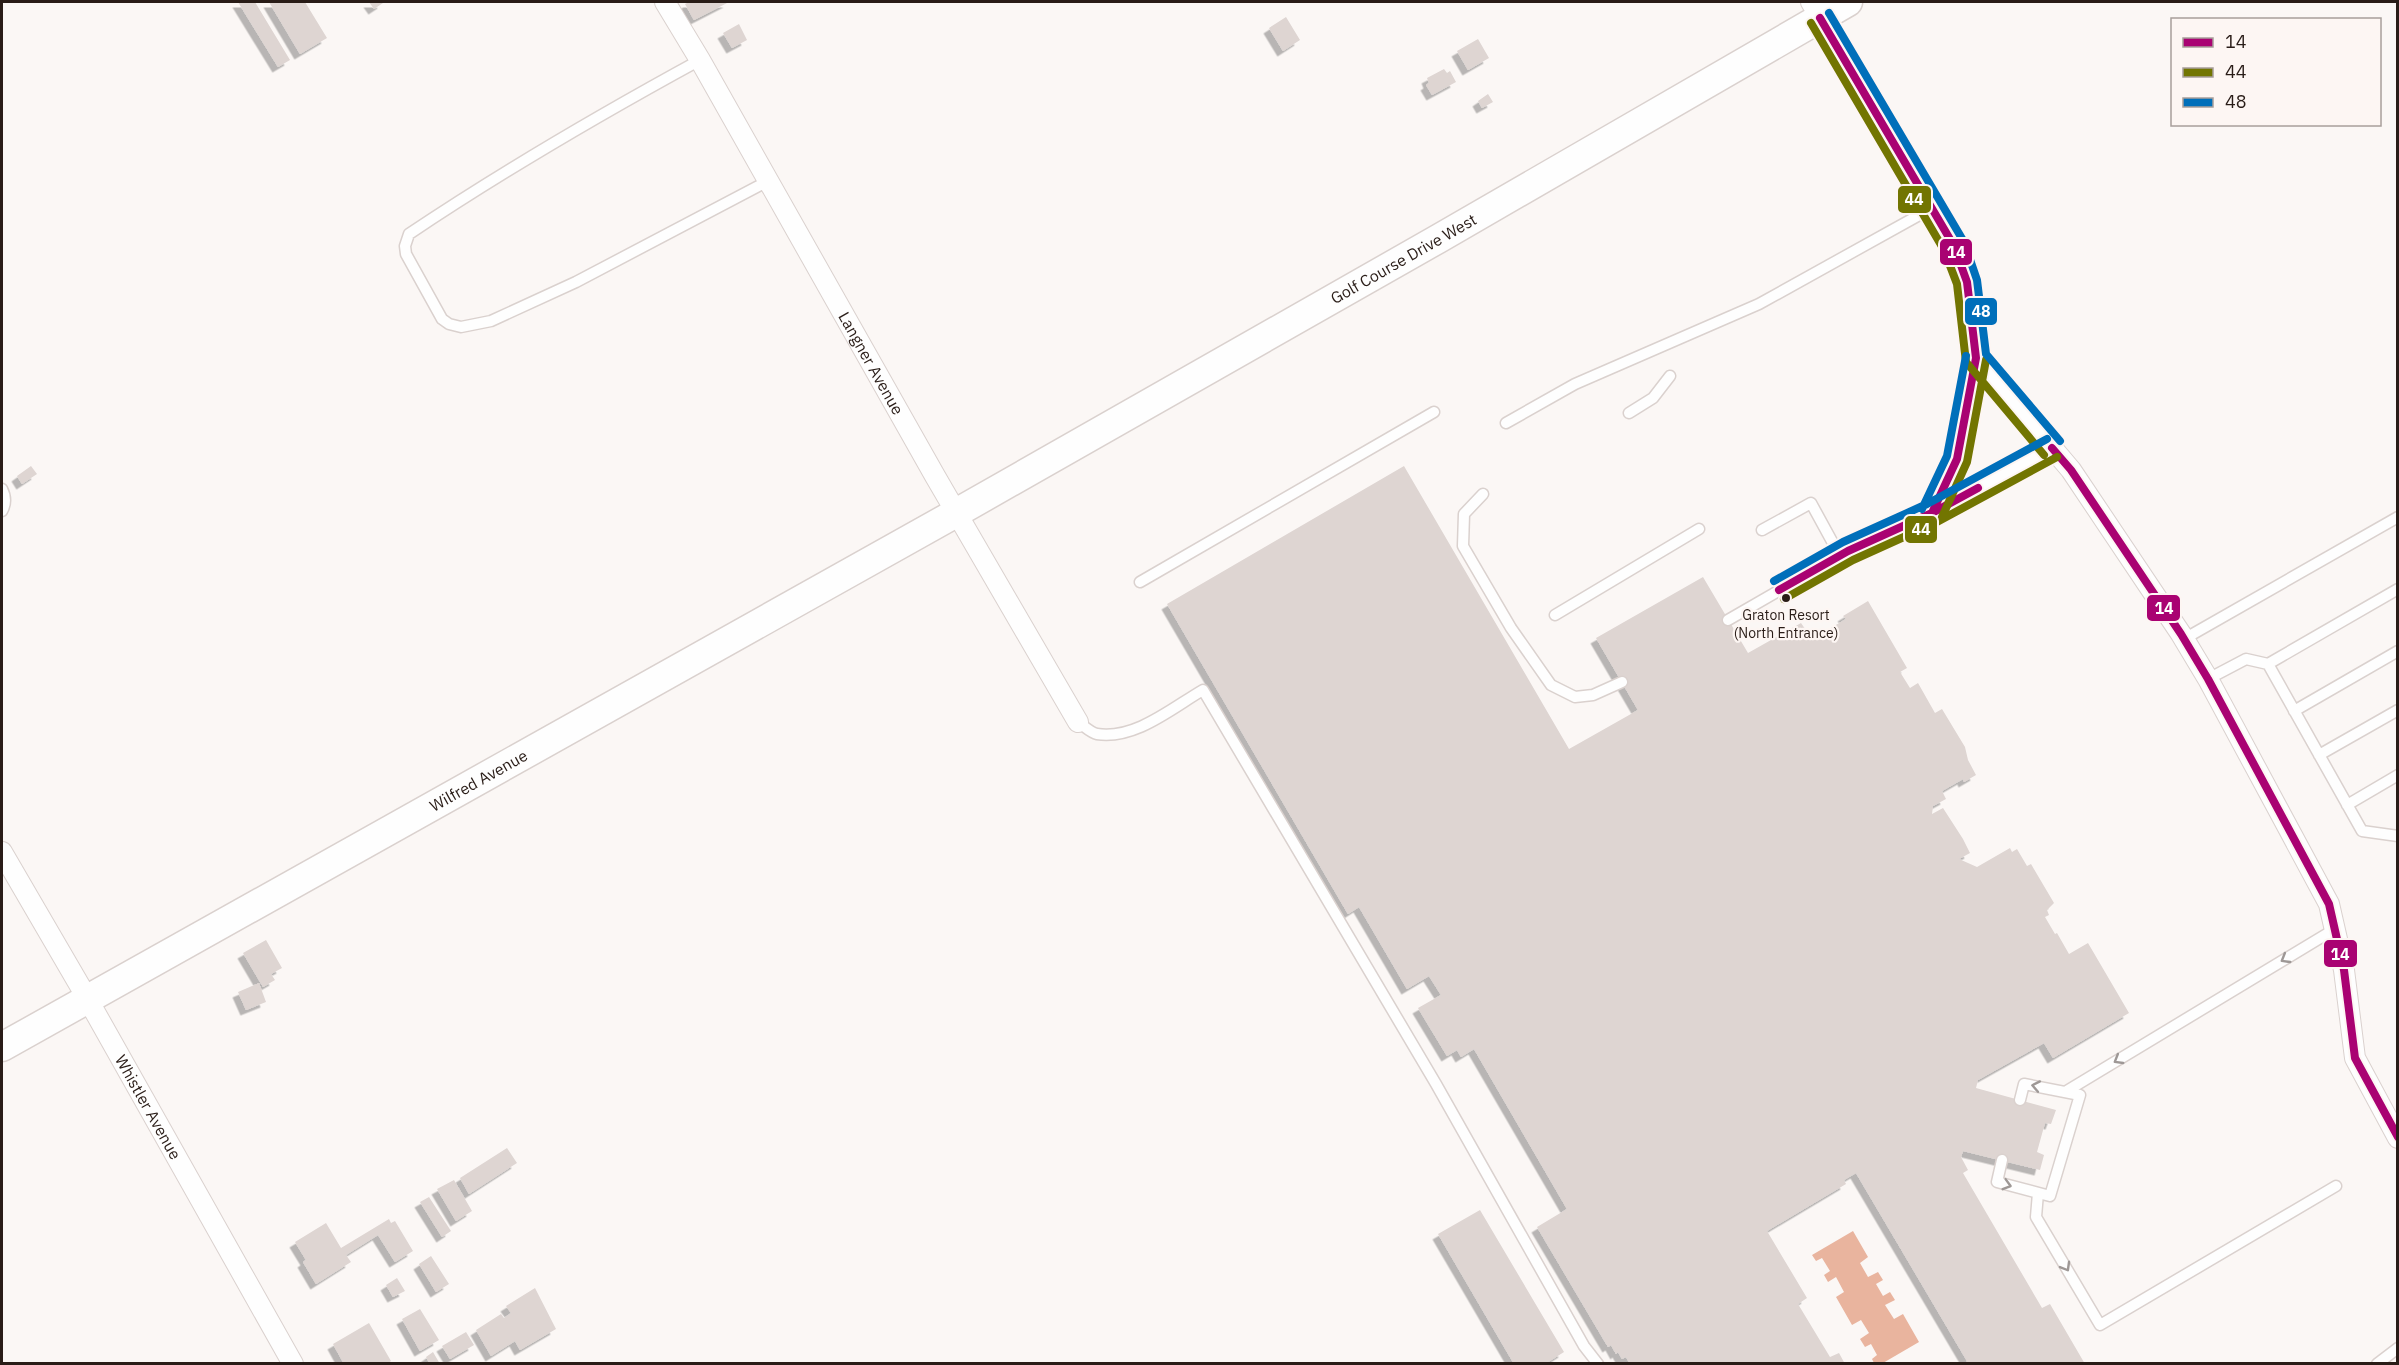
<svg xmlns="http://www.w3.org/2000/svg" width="2399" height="1365" font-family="'IBM Plex Sans',sans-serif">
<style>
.water{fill:#e9b49e}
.building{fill:#ded5d2;filter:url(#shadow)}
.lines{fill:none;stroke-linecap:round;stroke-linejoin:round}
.lane-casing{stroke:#dad1ce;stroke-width:13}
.street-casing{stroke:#dad1ce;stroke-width:22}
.secondary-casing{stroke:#dad1ce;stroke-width:31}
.lane{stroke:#fefefe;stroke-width:10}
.street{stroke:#fefefe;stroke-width:20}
.secondary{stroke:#fefefe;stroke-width:28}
.bus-1-casing{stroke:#fdf6f3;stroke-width:12}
.bus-2-casing{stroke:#fdf6f3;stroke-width:12}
.bus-3-casing{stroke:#fdf6f3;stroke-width:12}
.bus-1{stroke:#a90272;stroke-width:8}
.bus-2{stroke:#727501;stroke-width:8}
.bus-3{stroke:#006fba;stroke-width:8}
.oneway{stroke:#9e9896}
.bus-dot{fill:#291c17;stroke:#fdf6f3;stroke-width:2}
.labels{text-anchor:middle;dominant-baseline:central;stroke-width:4.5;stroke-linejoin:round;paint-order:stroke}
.bus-label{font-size:14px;fill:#291c17;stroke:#fdf6f3}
.street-label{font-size:16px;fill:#291c17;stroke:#fdf6f3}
.line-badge{stroke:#fdf6f3;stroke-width:2}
.badge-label{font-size:16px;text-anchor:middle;font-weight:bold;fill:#fff}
</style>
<defs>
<filter id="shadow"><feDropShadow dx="-5.5" dy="5.5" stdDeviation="0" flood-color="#0004"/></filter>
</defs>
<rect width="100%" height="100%" fill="#fbf7f5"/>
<path class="water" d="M1853 1231 1868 1257 1860 1263 1868 1277 1878 1272 1883 1280 1876 1284 1883 1296 1890 1292 1895 1300 1885 1305 1894 1319 1903 1314 1919 1342 1883 1363H1874L1872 1359 1877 1355 1871 1344 1865 1347 1860 1339 1869 1333 1861 1320 1852 1325 1836 1297 1844 1292 1836 1277 1828 1282 1824 1275 1830 1271 1822 1258 1816 1261 1812 1255Z"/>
<path class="building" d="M238 2H255L290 60 278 67Z
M269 2H305L327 38 300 54Z
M369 2H382L383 3 374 9Z
M689 2H729L694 20 685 4Z
M1286 17 1300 40 1283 51 1269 28Z
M739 24 747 40 732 48 723 33Z
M1478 39 1489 58 1468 70 1457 51Z
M1444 69 1447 73 1450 71 1456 82 1432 95 1426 85 1429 83 1427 78Z
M1488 94 1493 102 1482 108 1478 101Z
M31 466 37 474 22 484 17 476Z
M1404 466 1569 749 1638 710 1596 638 1703 577 1748 653 1801 623 1812 639 1846 619 1843 616 1868 601 1907 668 1900 672 1910 688 1918 683 1935 713 1942 709 1965 747 1968 760 1976 775 1964 782 1963 779 1942 791 1946 799 1933 806 1932 814 1943 808 1963 839 1970 853 1959 859 1977 867 2010 848 2012 852 2017 849 2027 866 2031 864 2054 903 2047 910 2049 915 2045 917 2055 934 2057 933 2069 954 2088 943 2129 1013 2053 1058 2044 1043 1978 1080 1976 1088 2056 1110 2051 1124 2045 1123 2037 1152 2044 1155 2040 1170 1963 1151 1961 1157 1968 1170 1963 1173 2042 1308 2050 1304 2085 1364H1966L1967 1361 1856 1173 1844 1180 1846 1184 1767 1231 1807 1298 1798 1304 1830 1357 1839 1353 1845 1364H1630L1626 1357 1622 1359 1618 1352 1616 1354 1611 1345 1608 1347 1537 1227 1567 1209 1474 1049 1461 1057 1457 1050 1447 1056 1418 1008 1441 995 1429 976 1407 989 1359 907 1348 914 1167 604Z
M266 940 282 968 271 974 275 980 263 987 243 953Z
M259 983 266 1002 246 1010 238 992Z
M507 1148 517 1163 469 1194 460 1178Z
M454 1180 472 1211 456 1221 437 1189Z
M429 1197 451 1231 442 1237 420 1202Z
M1480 1210 1564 1352 1545 1364H1514L1438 1234Z
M389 1219 391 1223 395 1221 413 1251 395 1262 378 1235 346 1255 351 1262 316 1284 303 1262 306 1260 295 1242 326 1223 341 1248Z
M431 1256 449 1284 436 1292 419 1264Z
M397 1278 405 1291 393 1297 386 1285Z
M535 1288 556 1329 520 1350 515 1341 491 1356 476 1330 501 1314 504 1318 511 1313 506 1306Z
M420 1309 439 1340 420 1351 402 1319Z
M369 1323 391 1361 387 1364H344L333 1344Z
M466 1332 474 1345 450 1359 442 1346Z
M433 1352 440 1364H430L426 1357Z"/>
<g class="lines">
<defs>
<path id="lane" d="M700 60C601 114 503 171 409 234L405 246 406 254 442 319 449 324 461 327 491 321 576 282 768 181
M1629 413 1653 398 1670 376
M1506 423 1575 384 1759 304 1932 208
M2 489C6 497 6 504 2 511
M1483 494 1464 514 1463 546 1511 628 1551 685 1575 697 1593 695 1622 682
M1932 513 1957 459 1976 358
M1762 530 1811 503 1840 556
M1140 582 1434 412
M1555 615 1699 529
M1728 620 1848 551 1932 513 2052 448
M2184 639 2398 517
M2268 664 2362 831 2398 836
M2208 679 2246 659 2268 664 2398 589
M2294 711 2398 651
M1078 722C1084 726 1091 733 1097 734 1135 740 1172 708 1203 690L1436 1084 1584 1346 1598 1364
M2319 755 2398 710
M2347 805 2398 775
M2065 1092 2335 929
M2002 1160 1997 1182 2050 1196 2080 1095 2024 1084 2020 1100
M2038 1193 2036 1217 2100 1325 2336 1186
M2377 1364 2398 1348"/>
<g id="street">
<path id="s1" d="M665 2 700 60 935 476 1078 722"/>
<path d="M1811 2 1954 246 1967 282 1976 358 2071 470 2181 634 2208 679 2329 904 2344 970 2355 1058 2398 1138"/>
<path id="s2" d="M2 852 87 998 293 1364"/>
</g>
<g id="secondary">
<path id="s3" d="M2 1047 956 513 1438 239 1848 2"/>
</g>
</defs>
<use href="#lane" class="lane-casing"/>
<use href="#street" class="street-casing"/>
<use href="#secondary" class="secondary-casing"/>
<use href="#lane" class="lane"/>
<use href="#street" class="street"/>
<use href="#secondary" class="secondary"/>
<defs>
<path id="bus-1" d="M1820 18 1954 246 1967 282 1976 358 1957 459 1932 513
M2052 448 2071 470 2181 634 2208 679 2329 904 2344 970 2355 1058 2398 1137
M1779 590 1848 551 1932 513 1978 488"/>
<path id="bus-2" d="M1811 23 1944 250 1957 284 1966 362 2044 455
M1942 517 1967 462 1986 360
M1784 599 1853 560 1937 522 2057 457"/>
<path id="bus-3" d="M1829 13 1964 242 1977 280 1986 354 2060 441
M1922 509 1947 456 1966 356
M1774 581 1843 542 1927 504 2047 439"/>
</defs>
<use href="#bus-1" class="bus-1-casing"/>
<use href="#bus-2" class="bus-2-casing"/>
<use href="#bus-3" class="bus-3-casing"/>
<use href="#bus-1" class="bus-1"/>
<use href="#bus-2" class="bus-2"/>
<use href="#bus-3" class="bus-3"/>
</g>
<defs><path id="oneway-chevron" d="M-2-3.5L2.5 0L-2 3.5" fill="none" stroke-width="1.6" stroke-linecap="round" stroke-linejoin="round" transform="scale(1.5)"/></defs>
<g class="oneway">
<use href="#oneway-chevron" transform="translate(2285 959) rotate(149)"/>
<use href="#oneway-chevron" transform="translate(2118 1060) rotate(149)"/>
<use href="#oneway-chevron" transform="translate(2036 1086) rotate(-169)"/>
<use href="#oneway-chevron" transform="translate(2007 1185) rotate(16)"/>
<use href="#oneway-chevron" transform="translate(2066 1267) rotate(60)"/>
</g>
<circle class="bus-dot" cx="1786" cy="598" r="5"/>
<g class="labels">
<g class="bus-label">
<text x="1786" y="615">Graton Resort<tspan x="1786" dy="18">(North Entrance)</tspan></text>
</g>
<g class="street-label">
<text stroke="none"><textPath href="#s3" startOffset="1608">Golf Course Drive West</textPath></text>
<text stroke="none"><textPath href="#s1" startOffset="416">Langner Avenue</textPath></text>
<text stroke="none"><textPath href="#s3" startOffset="546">Wilfred Avenue</textPath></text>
<text stroke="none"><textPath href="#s2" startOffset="294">Whistler Avenue</textPath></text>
</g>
</g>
<g class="line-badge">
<rect x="1897" y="185" width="35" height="29" rx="6" fill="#727501"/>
<rect x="1939" y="238" width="34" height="28" rx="6" fill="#a90272"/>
<rect x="1964" y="297" width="34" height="29" rx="6" fill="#006fba"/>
<rect x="1904" y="515" width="34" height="29" rx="6" fill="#727501"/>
<rect x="2146" y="594" width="35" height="28" rx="6" fill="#a90272"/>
<rect x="2323" y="939" width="35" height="29" rx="6" fill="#a90272"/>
</g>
<g class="badge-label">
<text x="1914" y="205">44</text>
<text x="1956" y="258">14</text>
<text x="1981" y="317">48</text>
<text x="1921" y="535">44</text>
<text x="2164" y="614">14</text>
<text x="2340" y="960">14</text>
</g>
<rect width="2399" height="1365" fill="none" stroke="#291c17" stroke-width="6"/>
<rect x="2171" y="18" width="210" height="108" fill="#fdf6f3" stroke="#a89f9b" stroke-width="1.5"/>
<rect x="2183" y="38" width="30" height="9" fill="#a90272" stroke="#a89f9b" stroke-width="1.5"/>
<text x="2225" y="48" font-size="18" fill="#291c17">14</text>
<rect x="2183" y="68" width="30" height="9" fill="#727501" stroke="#a89f9b" stroke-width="1.5"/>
<text x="2225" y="78" font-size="18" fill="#291c17">44</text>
<rect x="2183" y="98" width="30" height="9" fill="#006fba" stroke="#a89f9b" stroke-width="1.5"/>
<text x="2225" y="108" font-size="18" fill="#291c17">48</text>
</svg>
